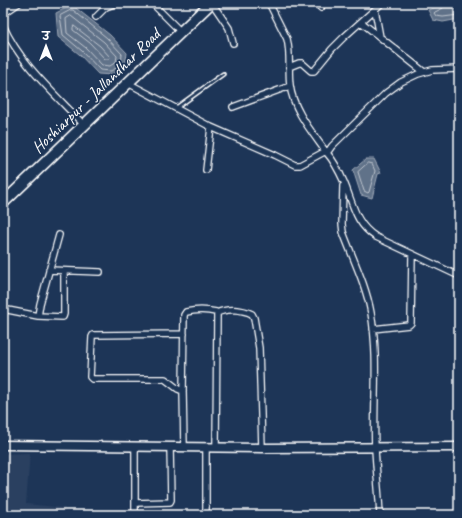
<svg xmlns="http://www.w3.org/2000/svg" width="462" height="518" font-family="Caveat,'Playpen Sans Deva',sans-serif">
<style>
.built{fill:#2a4161}
.water{fill:#617289;stroke:#a0aab8}
.lines{fill:none;stroke-linecap:round;stroke-linejoin:round}
.shore{stroke:#c0c7d0;stroke-width:1}
.lane-casing{stroke:#fff;stroke-width:5.5}
.street-casing{stroke:#fff;stroke-width:8}
.secondary-casing{stroke:#fff;stroke-width:11}
.highway-casing{stroke:#fff;stroke-width:13}
.lane{stroke:#1d3557;stroke-width:2.5}
.street{stroke:#1d3557;stroke-width:5.5}
.secondary{stroke:#1d3557;stroke-width:8}
.highway{stroke:#1d3557;stroke-width:10}
.labels{text-anchor:middle;dominant-baseline:central;stroke-width:3.5;stroke-linejoin:round;paint-order:stroke}
.street-label{font-size:17px;fill:#fff;stroke:#1d3557}
</style>
<rect width="100%" height="100%" fill="#1d3557"/>
<filter id="ink" filterUnits="userSpaceOnUse"><feTurbulence type="fractalNoise" baseFrequency=".025" numOctaves="2"/><feDisplacementMap in="SourceGraphic" scale="8" xChannelSelector="R" yChannelSelector="G"/><feConvolveMatrix kernelMatrix="1 2 1 2 8 2 1 2 1" color-interpolation-filters="sRGB"/></filter>
<g filter="url(#ink)">
<path class="built" d="M30 453 26 504 65 508V515H3V454Z"/>
<path class="water" d="M446 3H459V19L443 22 433 20 428 10Z
M72 5 110 35 127 53 125 67 112 75 98 74 79 54 58 37 56 13Z
M366 159H374L381 173 378 174 372 198 361 195 353 170Z"/>
<g class="lines">
<path class="shore" d="M445 3 443 8 435 12 434 13 436 16 443 17 459 15
M71 10H73L107 38 122 54 121 65 111 71 100 70 82 51 63 35 60 16Z
M71 16 104 42 117 56 116 62 110 66 102 65 86 48 67 33 66 19Z
M74 26 100 46 110 57 109 59H105L90 43 73 30V28Z
M368 163 372 164 375 171 369 192 368 193 364 191 358 172Z"/>
<defs>
<path id="lane" d="M176 108 223 74"/>
<path id="street" d="M152 3 181 32
M212 3 229 28 233 43
M269 3 287 39C291 54 288 70 290 85 293 110 312 132 326 152
M316 3 321 8
M375 10 380 37
M3 14 19 3
M96 17 106 7 116 3
M361 22 424 72
M3 25C20 64 55 94 84 125
M289 67 299 63H302L311 71H314L332 49 344 37 382 3
M128 83 211 127 275 155 295 165H300L324 152 327 153C334 161 340 173 344 182 353 203 355 224 376 237L459 276
M233 107 290 86
M327 153 332 146 386 93 401 82 418 74 432 70 459 69
M206 170 211 127
M343 186 342 224 343 232C353 259 366 285 371 313 379 358 373 403 375 448 376 470 379 493 380 515
M49 270 100 272
M3 309 38 316 63 317 64 314V271
M217 313C227 308 242 309 252 314L254 318 259 348 262 448
M38 316 40 304 59 235
M373 329 409 325 411 323 412 254
M183 391 178 389 165 379H92L90 377 92 337 93 335 184 334
M184 447 183 391 184 315 186 312C195 310 207 310 216 312L217 314 216 447
M206 447V515
M135 503 170 502 171 500 170 447
M135 515V447"/>
<path id="secondary" d="M3 445 262 448 459 447"/>
<path id="highway" d="M3 203 211 3"/>
</defs>
<use href="#lane" class="lane-casing"/>
<use href="#street" class="street-casing"/>
<use href="#secondary" class="secondary-casing"/>
<use href="#highway" class="highway-casing"/>
<use href="#lane" class="lane"/>
<use href="#street" class="street"/>
<use href="#secondary" class="secondary"/>
<use href="#highway" class="highway"/>
</g>
</g>
<g class="labels">
<g class="street-label">
<text transform="translate(96 91) rotate(-44)">Hoshiarpur - Jallandhar Road</text>
</g>
</g>
<rect width="462" height="518" fill="none" stroke="#1d3557" stroke-width="16"/>
<rect x="8" y="8" width="446" height="502" fill="none" stroke="#fff" stroke-width="1.5" filter="url(#ink)"/>
<g transform="translate(46 46)" stroke="#1d3557" stroke-width="3" paint-order="stroke">
<path d="M0-3L7 15L0 10L-7 15Z" fill="#ffffff"/>
<text y="-6" font-size="11" font-weight="bold" text-anchor="middle" fill="#ffffff">उ</text>
</g>
</svg>
